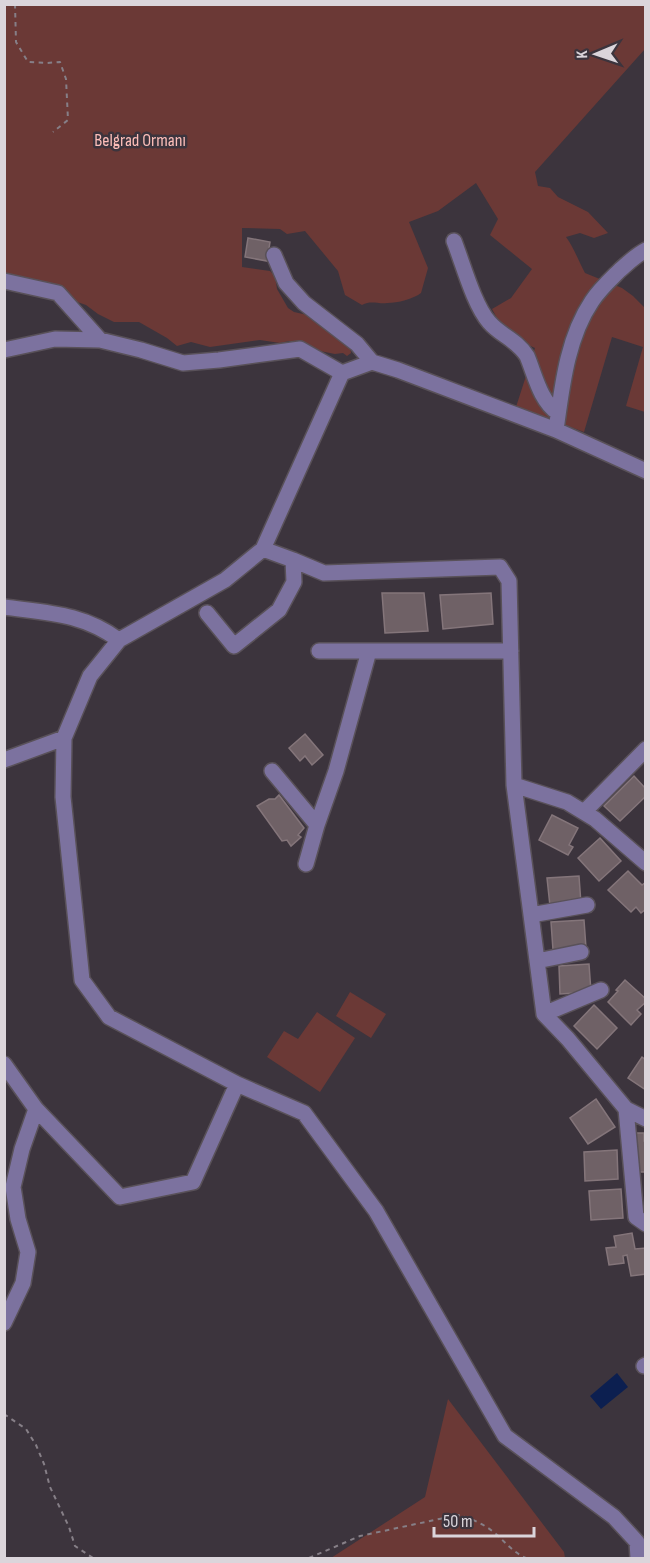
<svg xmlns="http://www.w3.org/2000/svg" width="650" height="1563" font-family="'Sofia Sans Condensed',sans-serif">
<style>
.green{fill:#6b3936}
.water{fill:#0c1f50}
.building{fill:#6f6166;stroke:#84757a;stroke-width:1.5}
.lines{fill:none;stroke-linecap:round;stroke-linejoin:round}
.minor-casing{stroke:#595159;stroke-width:18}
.path{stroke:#867f87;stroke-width:2;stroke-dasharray:4.5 4.5;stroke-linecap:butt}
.minor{stroke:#7c729f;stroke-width:15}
.labels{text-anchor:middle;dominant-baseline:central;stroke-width:5;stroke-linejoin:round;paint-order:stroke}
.park-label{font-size:18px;fill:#fdbeb9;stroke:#3c343d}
</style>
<rect width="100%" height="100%" fill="#3c343d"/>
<path class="green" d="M4 5H645V49L535 172 538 186 550 188 558 197 588 212 608 233 594 238 580 233 566 237C574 248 578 260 585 273L622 288 633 296 645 308V412L626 406 643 347 612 337 584 432 516 407 535 348 506 335 492 309 511 298 532 269 490 235 498 219 476 183 438 211 409 222 428 268 421 293C413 299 398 303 387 303 377 304 371 300 362 305L345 295 338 271 305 231 287 234 280 229 242 228V267L270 271 275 276 277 289 288 308 294 312 312 316 350 347 351 353 347 356 343 353 335 354 315 350 289 341 280 343 260 340 210 347 191 342 177 346 167 338 139 322H114L98 314 86 305 5 277Z
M350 992 386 1014 371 1038 336 1016Z
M317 1012 355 1038 320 1092 267 1057 284 1031 298 1039Z
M448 1399 564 1552 565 1558H331L425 1497Z"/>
<path class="water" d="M617 1373 628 1387 601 1409 590 1396Z"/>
<path class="building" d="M248 238 270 242 267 261 245 257Z
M382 593H424L428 631 385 633Z
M491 593 493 624 443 629 440 595Z
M305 734 323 755 312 765 305 756 300 761 289 748Z
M634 776 646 789V796L620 821 604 806Z
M279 795 304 828 298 835 301 837 291 846 287 840 282 841 257 806 269 799H275Z
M552 815 578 828 569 845 573 847 568 855 539 840Z
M600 838 621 861 599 881 578 858Z
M628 871 642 885 646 882V909L641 913 636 907 631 912 608 890Z
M579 876 581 904 550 906 547 878Z
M584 920 586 948 553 950 551 922Z
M589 964 591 992 560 994 559 966Z
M625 980 646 999V1002L637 1010 641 1014 631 1025 608 1002 618 991 616 990Z
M594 1005 617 1028 597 1049 574 1026Z
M642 1057 646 1060V1090L628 1078Z
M596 1099 615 1127 588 1144 570 1118Z
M632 1133H644V1141H646V1172H636Z
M617 1150 618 1179 585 1181 584 1152Z
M621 1189 623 1218 591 1220 589 1191Z
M632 1233 635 1249 646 1248V1274L631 1276 627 1255 623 1256 624 1263 609 1265 606 1248 616 1247 614 1236Z"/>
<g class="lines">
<defs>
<path id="minor" d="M454 241C463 264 474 305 489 322 501 336 516 339 527 356 535 375 540 401 558 413
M274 255 286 283 304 303 357 344 372 362
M4 281 58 293 100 340
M4 350 55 339 100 340 141 350 183 363 219 360 300 349 342 373
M556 430C562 387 567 338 592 301 600 289 610 280 620 270 628 263 636 255 646 250
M263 549 293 560 324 573 500 567 509 581 514 785
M4 607C48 613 82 613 119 640
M207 613 234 646 279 610 294 582 293 560
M319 651H511
M4 760 64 738
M272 771 317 825
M584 812 646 749
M646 863 595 819 567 802 514 785 544 1014 568 1039 626 1109 646 1119
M306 864 317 825 336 771 369 651
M531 915 587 905
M537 961 581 952
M544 1014 601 990
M4 1064 36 1109 120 1197 193 1182 237 1084
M626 1109 636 1217 646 1224
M4 1323 23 1283 28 1252 18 1219 13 1187 22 1149 36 1109
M644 1366 646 1365
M638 1558 637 1542 614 1517 505 1436 376 1211 304 1113 237 1084 109 1017 82 980 63 797 64 738 90 676 119 640 225 580 263 549 342 373 372 362 398 370 556 430 646 471"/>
</defs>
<use href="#minor" class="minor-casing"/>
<path class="path" d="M15 4 16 42 28 62 47 63 60 62 66 79 68 120 53 132
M4 1414 26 1429 36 1445 44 1464 50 1487 69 1527 75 1546 93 1558
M309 1558 360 1536 458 1515C473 1519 484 1524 496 1534 506 1543 514 1553 526 1558"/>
<use href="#minor" class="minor"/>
</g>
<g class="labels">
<g class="park-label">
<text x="140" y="140">Belgrad Ormanı</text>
</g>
</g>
<rect width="650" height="1563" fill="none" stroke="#dbd5db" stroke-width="12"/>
<g transform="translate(596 54) rotate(268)" stroke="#3c343d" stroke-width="4.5" paint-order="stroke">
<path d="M0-4.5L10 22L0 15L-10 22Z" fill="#dbd5db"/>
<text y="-9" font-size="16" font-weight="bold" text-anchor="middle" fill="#dbd5db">K</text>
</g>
<path d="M434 1527v9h100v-9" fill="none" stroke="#dbd5db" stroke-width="3"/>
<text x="443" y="1527" font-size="18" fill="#dbd5db" stroke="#3c343d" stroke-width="4.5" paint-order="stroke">50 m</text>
</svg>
